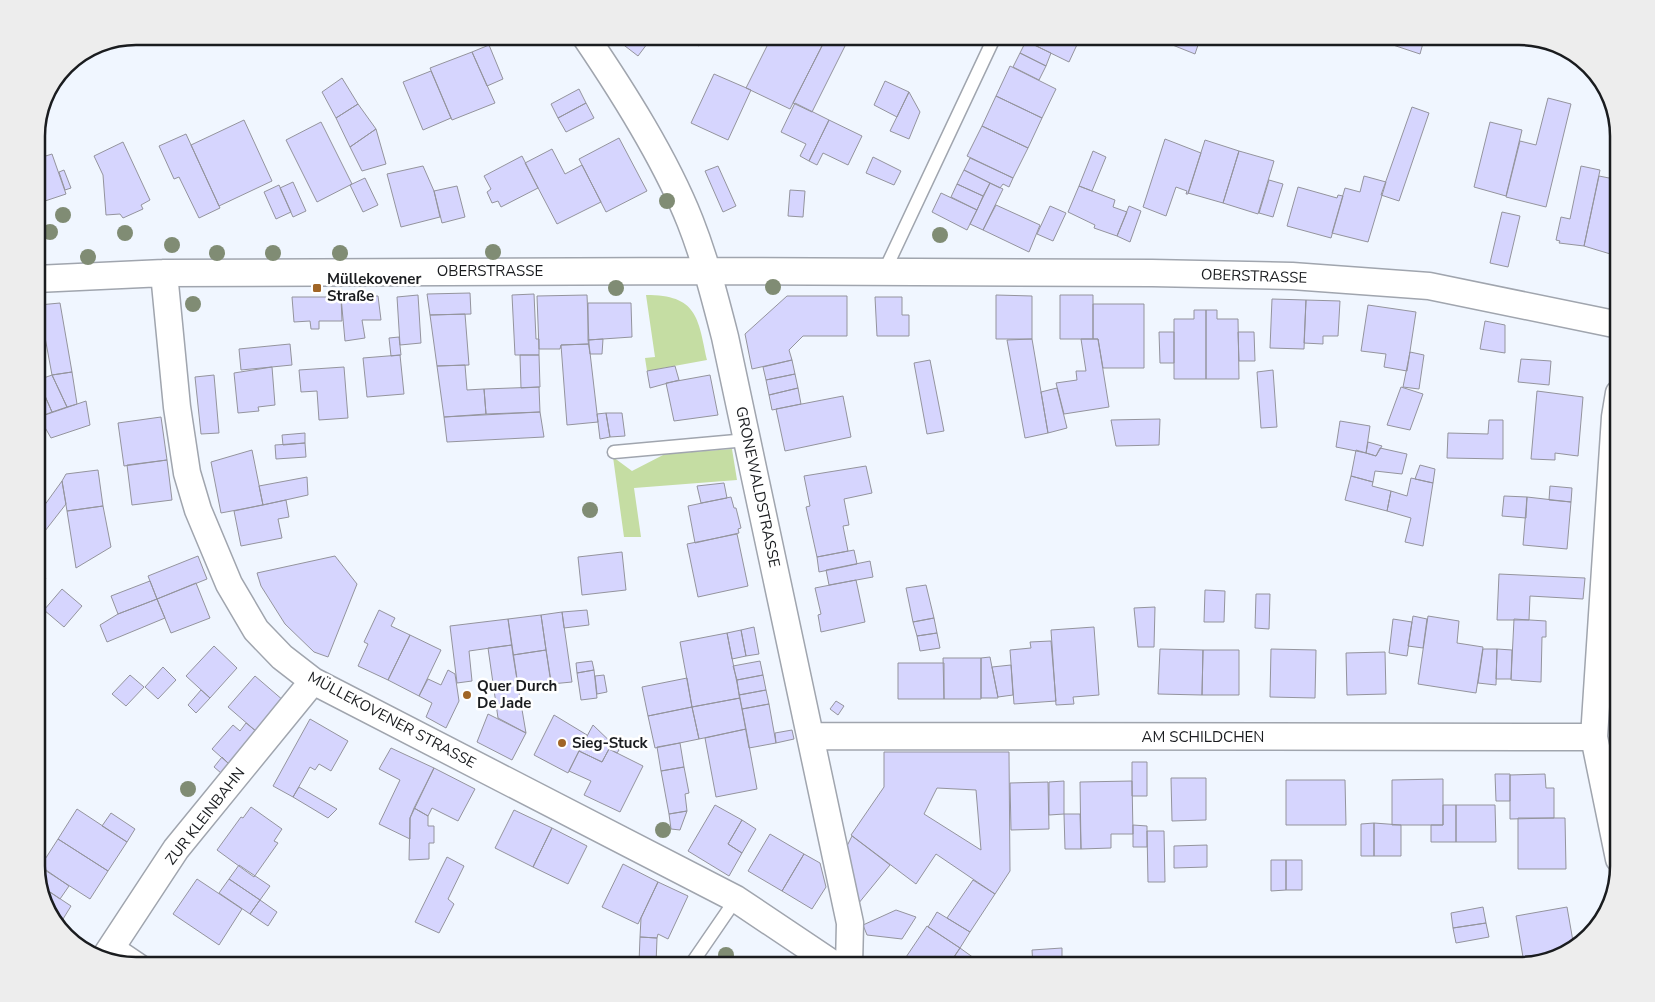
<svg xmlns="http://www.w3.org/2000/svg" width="1655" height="1002" font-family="'Nunito Sans',sans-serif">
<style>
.green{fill:#c5dda3}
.building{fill:#d6d5fe;stroke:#94949d;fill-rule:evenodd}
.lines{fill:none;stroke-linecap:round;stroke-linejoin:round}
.service-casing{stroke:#a0a5ae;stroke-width:15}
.minor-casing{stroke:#a0a5ae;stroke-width:29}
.service{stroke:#fff;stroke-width:12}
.minor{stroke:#fff;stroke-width:26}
.tree{fill:#808c74}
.poi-dot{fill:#a06526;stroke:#fff;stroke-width:2}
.labels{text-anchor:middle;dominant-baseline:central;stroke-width:5;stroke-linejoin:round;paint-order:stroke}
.street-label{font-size:15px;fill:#1a1c1f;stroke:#fff}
.poi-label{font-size:15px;font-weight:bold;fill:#1a1c1f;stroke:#fff;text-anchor:start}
.rim{fill:none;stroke:#1a1c1f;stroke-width:2.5}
</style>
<rect width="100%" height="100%" fill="#f0f6ff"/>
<path class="green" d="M646 295C697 295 698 317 707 360L647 371 645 358 655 357Z
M732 449 737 480 634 488 641 537H624L613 457 632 471 665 454Z"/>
<path class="building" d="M612 36H653L638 56Z
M683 36H705L699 46Z
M772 36H818L825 40 790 109 746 88Z
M827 36H850L812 112 793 103Z
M1025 36H1081L1069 62 1026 41 1024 39Z
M1173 36H1201L1195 54 1170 44Z
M1388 36H1425L1420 54 1387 43Z
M1026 41 1051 53 1046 66 1020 53Z
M489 45 503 79 487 86 472 52Z
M472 52 495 103 452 120 430 68Z
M1020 53 1046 66 1039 80 1013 67Z
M1010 66 1056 89 1042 118 996 96Z
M431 71 451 118 423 130 403 82Z
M714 74 751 90 728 140 691 123Z
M342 78 358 104 336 118 322 92Z
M885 81 909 92 897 117 874 105Z
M579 89 586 103 558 118 551 104Z
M909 92 920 112 909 139 890 131Z
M996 96 1042 118 1028 148 982 126Z
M1548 98 1571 104 1546 207 1506 197 1520 141 1536 145Z
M586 103 594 118 566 132 558 118Z
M795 103 829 120 809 161 800 156 806 144 781 132Z
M358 104 376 129 350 147 336 118Z
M1412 107 1429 113 1399 201 1381 195Z
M244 120 272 181 219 206 191 145Z
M829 120 862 136 848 165 823 153 817 165 809 161Z
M321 122 352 184 317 202 286 140Z
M1490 122 1522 130 1506 196 1474 187Z
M982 126 1028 148 1013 178 967 156Z
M376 129 386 164 362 171 350 147Z
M186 134 220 208 199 218 179 177 174 179 159 146Z
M619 138 647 191 606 212 579 159Z
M1165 139 1201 153 1188 194H1186L1187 191 1176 187 1166 216 1143 207Z
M1205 140 1239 151 1223 203 1188 193Z
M123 142 150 200 141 205 143 209 123 218 120 214 106 215 103 175 94 156Z
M552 149 565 174 582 165 601 202 557 224 525 163Z
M1093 151 1106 157 1092 191 1079 186Z
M1239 151 1274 161 1258 214 1223 203Z
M52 154 66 194 36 204V159Z
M522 156 538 188 501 207 498 201 492 203 487 192 491 189 484 176Z
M873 157 901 171 894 185 866 173Z
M970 158 1013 178 1009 187 1003 184 1000 188 964 170Z
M423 166 434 191 440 217 401 227 387 174Z
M718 166 736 206 723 212 705 171Z
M1581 166 1600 170 1584 246 1559 243 1560 241 1556 240 1561 217 1570 219Z
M64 170 71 188 65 190 59 172Z
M964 170 990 183 983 196 957 184Z
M1364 176 1386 182 1368 242 1332 233 1345 188 1360 192Z
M1599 176 1619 180 1617 256 1584 246Z
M365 178 378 205 363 212 350 185Z
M1269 180 1283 184 1273 217 1259 213Z
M293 182 306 211 293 217 280 188Z
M990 183 1003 189 983 230 970 224Z
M957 184 983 196 977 210 951 197Z
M279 185 291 212 276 219 264 192Z
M457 186 465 217 442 223 434 191Z
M1079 186 1115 200 1113 207 1127 212 1117 236 1094 228 1095 225 1068 212Z
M1298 187 1337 198 1338 195 1343 196 1331 238 1287 226Z
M790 190 805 191 803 217 788 216Z
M941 193 977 210 967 230 932 212Z
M996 205 1040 225 1029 252 983 230Z
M1050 206 1066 213 1053 241 1037 234Z
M1129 206 1141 211 1130 242 1117 236Z
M1502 212 1520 216 1508 267 1490 263Z
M470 293 471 314 430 315 427 294Z
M534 294 536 339H539V355H515L512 295Z
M418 295 421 343 400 345 397 297Z
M587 295 589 344 561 345 560 349H539L537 296Z
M996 295 1032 296V339H996Z
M1060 295H1093V339H1060Z
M378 296 381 320H362L365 338 345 341 341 297Z
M787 296H847V336H803L789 350 792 360 752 369 745 334Z
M292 297H341L342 321H319V329H311L310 321 294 322Z
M875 297H902V315H909V336H877Z
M1272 299 1306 300 1304 349 1270 348Z
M1306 300 1340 301 1338 336H1323V344L1304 343Z
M60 303 72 372 52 375 39 305Z
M588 303H631L632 337 588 340Z
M1093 304H1144V368H1103L1098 339H1093Z
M1368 305 1416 312 1407 371 1384 367 1386 354 1361 351Z
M1194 310H1206V379H1174V319H1194Z
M1206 310H1217V319H1238L1239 379H1206Z
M465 314 469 365 437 366 430 315Z
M1485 321 1505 325V353L1480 349Z
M1159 332H1174V363H1160Z
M1238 332H1254L1255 361H1239Z
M399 337 401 355 391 356 389 338Z
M603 339 602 354H590L588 340Z
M1032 339 1048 433 1025 438 1007 340Z
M1081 339H1098L1109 407 1064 414 1056 383 1077 380 1076 371H1086Z
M290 344 292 365 241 370 239 349Z
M589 344 598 422 567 425 561 345Z
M1410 352 1424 355 1419 389 1403 387Z
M400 355 404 394 367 397 363 358Z
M520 355H539L540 387 521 388Z
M1521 359 1551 361 1549 385 1518 382Z
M792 360 795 374 766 380 763 367Z
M930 360 944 431 927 434 914 363Z
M465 365 467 390 484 389 486 414 444 417 437 366Z
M675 366 679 380 650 388 647 371Z
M272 367 275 405 258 407 259 411 238 413 234 373Z
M344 367 348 418 319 420 317 391 301 392 299 370Z
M1273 370 1277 427 1261 428 1257 372Z
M72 372 77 404 67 407 52 375Z
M795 374 798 388 769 395 766 380Z
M52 375 67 407 52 412 38 380Z
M214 375 219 433 201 434 195 377Z
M710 375 718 415 674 421 666 383Z
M38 380 52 412 39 417 36 411V381Z
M539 387 540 412 486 414 484 389Z
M1401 387 1423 394 1410 430 1387 425Z
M798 388 801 404 772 410 769 395Z
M1057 388 1067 428 1048 433 1041 392Z
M1537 391 1583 397 1578 456 1555 453V460L1531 459Z
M843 396 851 437 785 451 776 409Z
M86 401 90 425 51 438 39 417Z
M540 412 544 437 447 442 444 417Z
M606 413 610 437 600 439 597 414Z
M606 413H622L625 436 610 437Z
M161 417 167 460 124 466 118 423Z
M1160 419 1159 445 1116 446 1111 420Z
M1489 420H1503V459L1447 458 1448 433 1488 434Z
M1340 421 1370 426 1366 453 1336 447Z
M305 433V443L283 445 282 435Z
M1368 442 1382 446 1376 456 1366 453Z
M305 443 306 457 276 459 275 445Z
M1380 448 1407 454 1402 474 1375 471 1373 482 1351 476 1356 450 1376 456Z
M252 450 263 505 221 513 211 462Z
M167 460 172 500 132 505 127 465Z
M1420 465 1435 469 1433 483 1415 479Z
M866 466 872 493 844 499 849 525 843 526 848 551 817 557 806 507 810 506 804 476Z
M98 470 103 506 67 511 62 481 66 474Z
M1351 476 1373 482 1372 486 1391 491 1387 511 1345 500Z
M307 477 308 495 263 505 259 486Z
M1411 478 1433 483 1423 546 1405 542 1411 518 1387 511 1391 491 1407 496Z
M62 481 66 504 45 531 36 524V517Z
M724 483 727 498 701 503 697 486Z
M1550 486 1572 488 1571 502 1549 500Z
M1504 496 1527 497 1526 518 1502 516Z
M731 497 734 508H736L741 528 738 529 739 533 695 543 688 506Z
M1527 497 1571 502 1567 549 1523 545Z
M286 500 289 517 278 519 282 538 241 546 234 511Z
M103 506 111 547 76 568 67 511Z
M737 534 748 586 698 597 687 544Z
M854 550 857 564 819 572 817 557Z
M622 552 626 590 582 595 578 557Z
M198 556 207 579 157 599 148 576Z
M335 556 357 584 328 657 314 652 285 624 261 586 257 573Z
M870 561 873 577 829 585 826 570Z
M36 571 46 578 36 592Z
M1499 574 1585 578 1583 599 1530 596 1529 620H1497Z
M856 580 865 622 821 632 818 615 821 614 815 588Z
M150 581 157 599 118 614 111 596Z
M196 583 210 618 171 633 157 599Z
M926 585 934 618 913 622 906 588Z
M62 589 82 606 64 627 44 610Z
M1205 590 1225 591 1224 622H1204Z
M1256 594H1270L1269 629 1255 628Z
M157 599 165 618 107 642 100 625 118 614Z
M1155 607 1154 647H1138L1134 608Z
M379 610 395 618 391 626 410 635 388 680 358 666 368 644 364 642Z
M587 610 589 625 564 628 562 612Z
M562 612 572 682 551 684 541 615Z
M541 615 546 650 513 655 508 619Z
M1413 616 1427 619 1423 648 1408 646Z
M1428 616 1459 621 1457 643 1483 647 1476 693 1418 684Z
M934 618 937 633 917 636 913 622Z
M508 619 512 645 469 651 472 681 457 683 450 626Z
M1393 619 1412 622 1407 656 1389 653Z
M1514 619 1546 621V637H1542L1541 682 1511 680Z
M754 627 759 654 746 656 741 630Z
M1094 627 1099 695 1073 697 1074 704 1056 705 1051 630Z
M741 630 746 656 732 659 727 633Z
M727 633 740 698 692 707 680 642Z
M937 633 940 648 920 651 917 636Z
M410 635 441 650 419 696 388 680Z
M1051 641 1056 701 1014 704 1010 650 1031 648 1030 642Z
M512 645 519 692 526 733 498 718 488 648Z
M214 646 237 668 210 698 186 676Z
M1160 649 1203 650 1202 695 1158 694Z
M1271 649 1316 650 1315 698 1270 697Z
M1483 649H1497L1496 685 1478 683Z
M1497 649 1512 650 1511 679H1496Z
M546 650 552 687 519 692 513 655Z
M1203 650H1239V695H1202Z
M1385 652 1386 694 1347 695 1346 653Z
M990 657 998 698H981V658Z
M943 658H981V699H944Z
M592 661 594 670 577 673 576 663Z
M760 661 763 675 737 680 733 666Z
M898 663H944V699H898Z
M1011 665 1013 695 998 697 992 667Z
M163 667 176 680 158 699 145 687Z
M448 670 455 674 459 701 446 728 426 717 432 703 419 696 428 679 441 685Z
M594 670 597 698 581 700 577 673Z
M130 675 144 687 126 706 112 694Z
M604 675 607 692 597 694 595 676Z
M763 675 766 690 739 695 737 680Z
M255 676 284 701 257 732 228 707Z
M687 678 692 707 648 716 642 687Z
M201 690 210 698 196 713 188 705Z
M766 690 769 704 742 709 739 695Z
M740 698 746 729 699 739 692 707Z
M836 701 844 706 838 715 830 709Z
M769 704 776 743 749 748 742 709Z
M692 707 699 739 655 748 648 716Z
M488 714 526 733 512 760 477 742Z
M554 715 587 735 568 773 534 755Z
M310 719 348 741 331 771 319 764 315 770 310 767 293 797 273 786Z
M246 723 257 732 229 764 212 749 233 725 240 731Z
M593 725 619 750 617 753 609 749 602 762 579 751Z
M746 729 757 789 716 797 705 738Z
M792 730 794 739 776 743 775 733Z
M680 743 684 767 661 771 657 747Z
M391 748 434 768 410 818V839L379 824 400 780 379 769Z
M609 749 643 766 620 812 584 795 591 781 569 771 579 751 602 762Z
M884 752H1009L1010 871 995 894 936 854 916 884 851 835 884 787ZM937 788 976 790 981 850 924 814Z
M222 757 229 764 221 773 214 767Z
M1132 762H1147V796H1132Z
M684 767 689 793 685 794 687 811 669 814 661 771Z
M434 768 475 789 458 821 432 808 428 816 414 808Z
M1495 774H1510V801H1496Z
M1545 774 1546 788H1554V818L1510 819V775Z
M1171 778H1206V820L1172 821Z
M1443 779V825H1392V780Z
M1286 780H1345L1346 825H1286Z
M1064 781V814L1049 815V782Z
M1132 781 1133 834H1111V848L1081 849 1080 782Z
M1048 782 1049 829 1011 830 1010 783Z
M299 787 337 809 328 818 293 797Z
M715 805 742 820 728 844 742 853 729 876 688 851Z
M1443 805H1456V842H1431V825H1443Z
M1456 805H1495L1496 842H1456Z
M251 807 282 829 274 841 278 843 254 877 217 850 241 817 243 818Z
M414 808 428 816V826H434V843H429V859L409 860 410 818Z
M77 809 127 842 108 871 58 839Z
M514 810 552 828 533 867 495 848Z
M687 811 680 830 671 829 669 814Z
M111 813 135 829 127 842 102 826Z
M1064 814H1080L1081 849H1065Z
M1518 818H1565L1566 869H1518Z
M742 820 756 829 742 853 728 844Z
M1374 823V856H1361V824Z
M1374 823 1401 825V856H1374Z
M1133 825 1147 826V847H1133Z
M552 828 587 846 568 884 533 867Z
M1147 831H1164L1165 882H1148Z
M770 834 804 854 782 891 748 871Z
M852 836 890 865 858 904 845 850Z
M58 839 108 871 90 899 40 867Z
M1207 845V867L1174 868V846Z
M804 854 820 863 826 887 812 909 782 891Z
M447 857 464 866 448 899 454 904 439 933 415 922Z
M1271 860H1286V890L1271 891Z
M1286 860H1302V890H1286Z
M36 863 69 886 60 899 41 886Z
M623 864 658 882 638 924 602 907Z
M239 865 270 886 260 900 229 879Z
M197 879 242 909 219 945 173 914Z
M229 879 260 900 250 914 219 893Z
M973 880 995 894 970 932 947 918Z
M658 882 688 896 668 939 658 934 657 938 640 937 641 918Z
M41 886 71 906 60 924 50 916Z
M260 900 277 912 268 926 250 914Z
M1483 907 1486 923 1453 928 1451 913Z
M1567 907 1574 947 1569 952 1524 963 1516 916Z
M896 910 916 917 902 939 867 935 863 925Z
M937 912 970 932 960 948 928 927Z
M1486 923 1489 937 1456 943 1453 928Z
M927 926 960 948 948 966H907L902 963Z
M640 937 657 938 656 964 639 963Z
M960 948 985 966H948Z
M1062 948V965L1033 966 1032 950Z
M639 963 656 964H671L638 966Z"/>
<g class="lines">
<defs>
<path id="service" d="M884 272 995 36
M614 452 747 440
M115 943 149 966
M690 966 736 899"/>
<path id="minor" d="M585 36C623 92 665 158 690 221 705 259 715 298 725 337L850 923 849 966
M164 273 177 407 187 473 198 510 229 584 256 630 282 657 313 681 736 899 836 966
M36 279 164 273 708 271 1152 273 1292 276 1429 286 1619 325
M1619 393 1615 417 1594 737 1619 859
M812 736 1594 737
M105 957 176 849 313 681"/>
</defs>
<use href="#service" class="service-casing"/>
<use href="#minor" class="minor-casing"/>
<use href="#service" class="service"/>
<use href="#minor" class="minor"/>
</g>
<g class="tree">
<circle cx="667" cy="201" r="8"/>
<circle cx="63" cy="215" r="8"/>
<circle cx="50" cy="232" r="8"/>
<circle cx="125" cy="233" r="8"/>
<circle cx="940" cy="235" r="8"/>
<circle cx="172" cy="245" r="8"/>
<circle cx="493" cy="252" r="8"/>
<circle cx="217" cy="253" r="8"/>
<circle cx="273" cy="253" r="8"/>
<circle cx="340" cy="253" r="8"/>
<circle cx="88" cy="257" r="8"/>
<circle cx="773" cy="287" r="8"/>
<circle cx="616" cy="288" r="8"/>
<circle cx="193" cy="304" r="8"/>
<circle cx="590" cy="510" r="8"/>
<circle cx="188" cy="789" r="8"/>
<circle cx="663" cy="830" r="8"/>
<circle cx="726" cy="955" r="8"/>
</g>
<g class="poi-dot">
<rect x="312" y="283" width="10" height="10" rx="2.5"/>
<circle cx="467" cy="695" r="5"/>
<circle cx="562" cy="743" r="5"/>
</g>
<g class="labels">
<g class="street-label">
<text x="490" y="271">OBERSTRASSE</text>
<text transform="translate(1254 276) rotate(2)">OBERSTRASSE</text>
<text transform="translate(758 487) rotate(78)">GRONEWALDSTRASSE</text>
<text transform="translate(392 720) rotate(28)">MÜLLEKOVENER STRASSE</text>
<text x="1203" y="737">AM SCHILDCHEN</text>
<text transform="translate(205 816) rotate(-52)">ZUR KLEINBAHN</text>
</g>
<g class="poi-label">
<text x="327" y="279">Müllekovener<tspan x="327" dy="17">Straße</tspan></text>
<text x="477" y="686">Quer Durch<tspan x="477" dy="17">De Jade</tspan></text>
<text x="572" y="743">Sieg-Stuck</text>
</g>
</g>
<path d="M0 0H1655V1002H0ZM136 45H1519A91 91 0 0 1 1610 136V866A91 91 0 0 1 1519 957H136A91 91 0 0 1 45 866V136A91 91 0 0 1 136 45Z" fill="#ededed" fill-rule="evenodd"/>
<path class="rim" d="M136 45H1519A91 91 0 0 1 1610 136V866A91 91 0 0 1 1519 957H136A91 91 0 0 1 45 866V136A91 91 0 0 1 136 45Z"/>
</svg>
